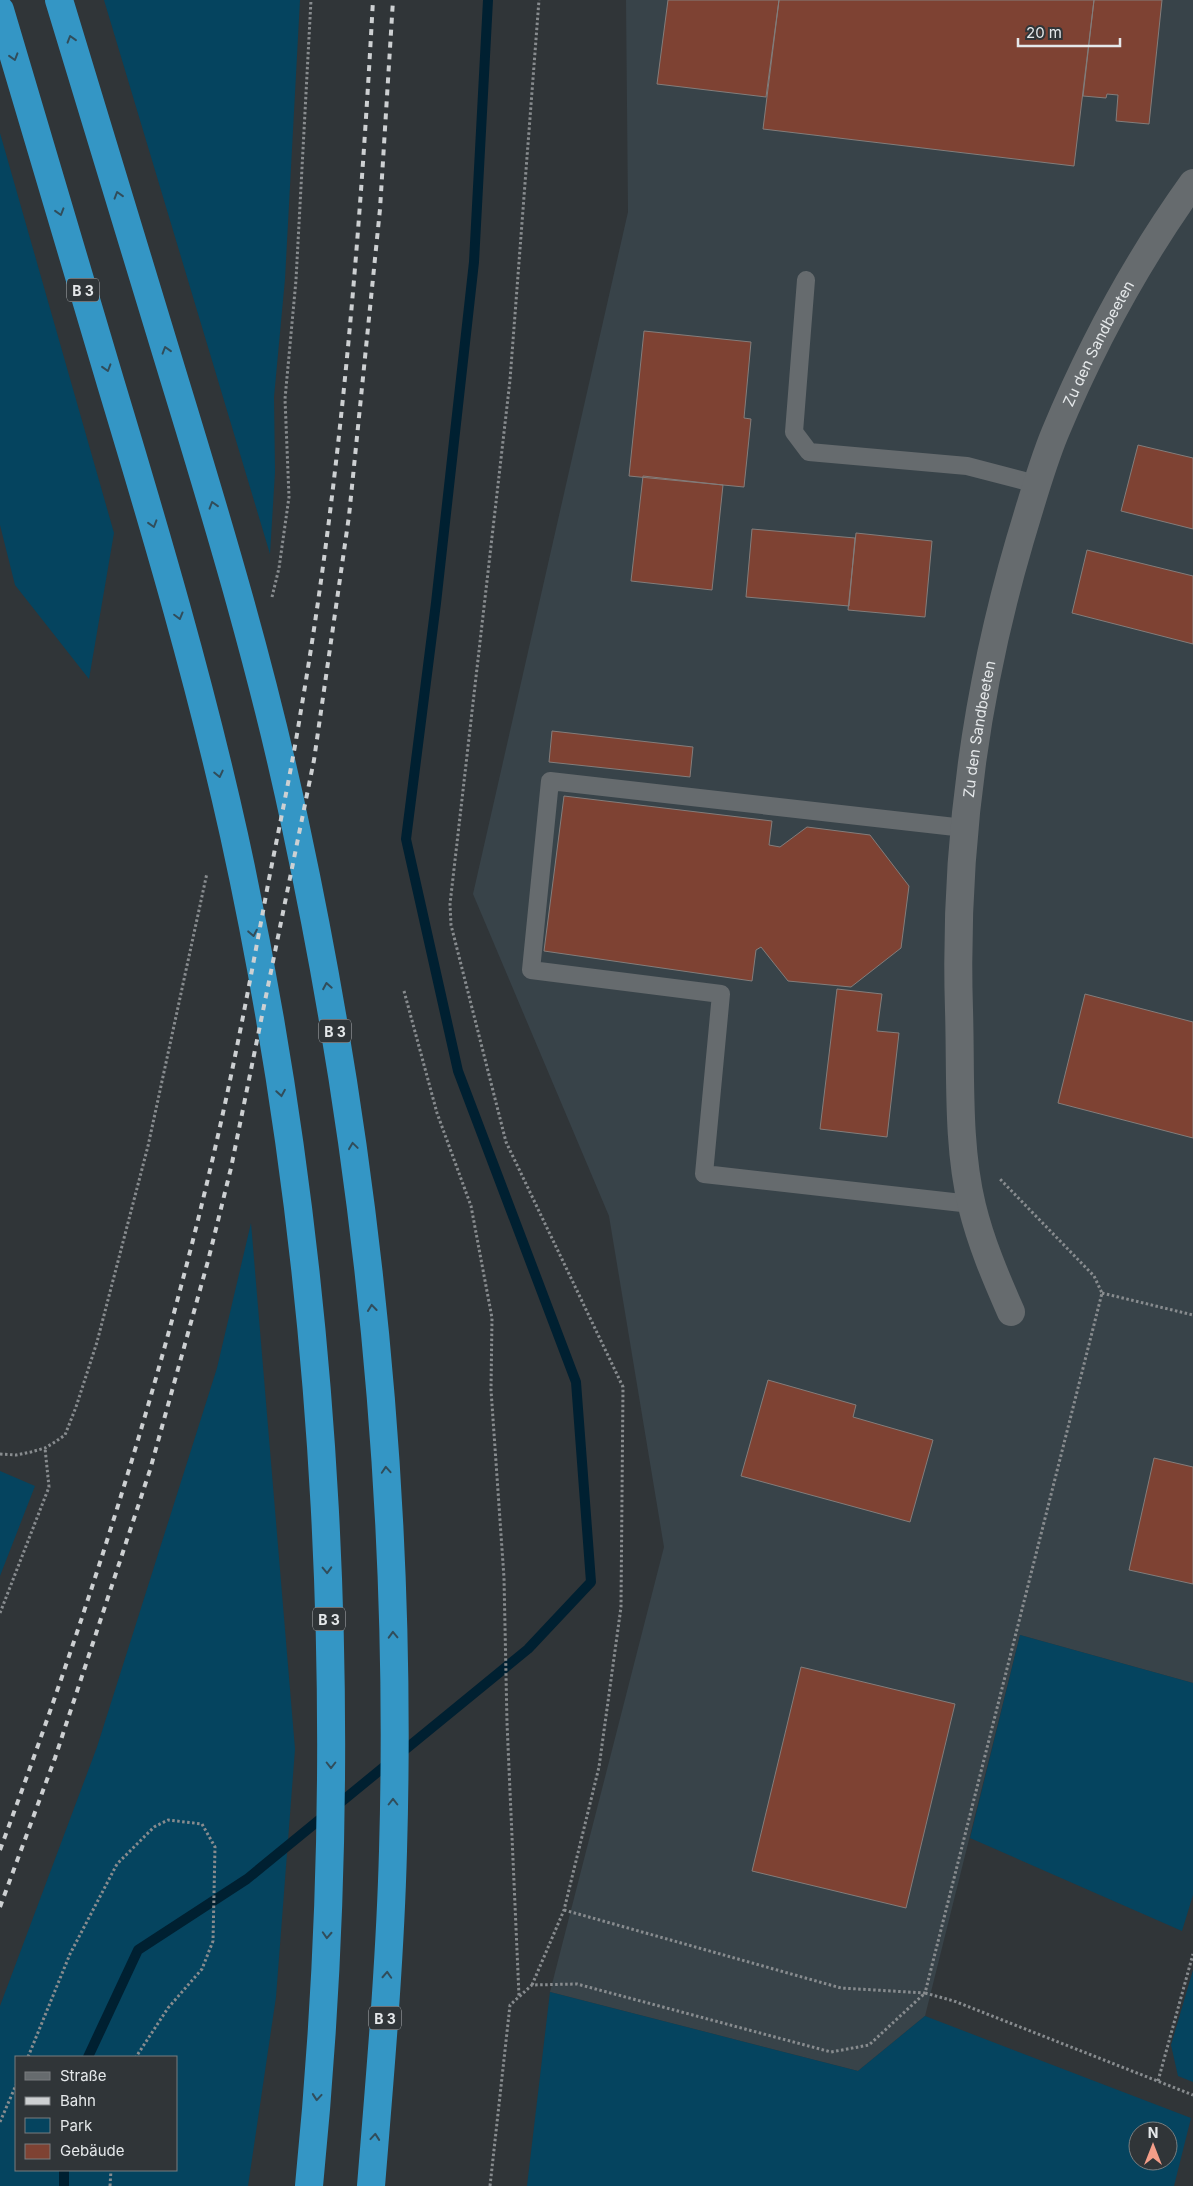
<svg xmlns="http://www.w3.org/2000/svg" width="1193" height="2186" font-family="Inter,sans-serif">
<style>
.built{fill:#384349}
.green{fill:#05445f;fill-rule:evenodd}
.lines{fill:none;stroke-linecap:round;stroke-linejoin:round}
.stream{stroke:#002031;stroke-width:10}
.building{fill:#7e4233;stroke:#837d7b}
.path{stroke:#888c8f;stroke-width:3;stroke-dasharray:2.5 2.5;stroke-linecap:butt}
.lane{stroke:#666b6e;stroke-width:18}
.street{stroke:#666b6e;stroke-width:28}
.highway{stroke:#3496c5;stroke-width:28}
.rail{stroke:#cdd0d2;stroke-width:4;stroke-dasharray:6 6;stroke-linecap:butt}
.oneway{stroke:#314d5b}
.labels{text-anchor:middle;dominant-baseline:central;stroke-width:4.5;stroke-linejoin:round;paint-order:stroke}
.shield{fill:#303538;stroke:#afb2b5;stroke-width:1}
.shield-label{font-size:14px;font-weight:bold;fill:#e5e8ea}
.street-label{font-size:15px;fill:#e5e8ea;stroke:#303538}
</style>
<rect width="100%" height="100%" fill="#303538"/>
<path class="built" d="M626 0H1193V1683L1020 1635 925 2016 858 2071 550 1992 664 1547 609 1216 473 894 628 212Z"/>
<path class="green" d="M104 0H300L285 279 274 397 275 472 270 554Z
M0 133 114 533 89 679 15 585 0 525Z
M251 1223 295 1749 276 1997 248 2186H0V2006L97 1747 217 1368ZM16 2057H176V2170H16Z
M0 1471 35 1486 0 1576Z
M1020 1635 1193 1683V1895L1182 1931 970 1838Z
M1193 1970V2082L1178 2076 1171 2045Z
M550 1992 858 2071 925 2016 1191 2118 1174 2186H527ZM1138 2131H1168V2161H1138Z"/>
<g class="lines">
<path class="stream" d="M88 2057 138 1950 247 1879 528 1649 591 1582 576 1382 458 1071 406 839 436 603 474 262 488 0
M64 2186V2170"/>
</g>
<path class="building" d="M668 0H779L766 97 657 84Z
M779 0H1094L1074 166 763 129Z
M1094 0H1162L1149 124 1116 121 1118 95 1107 94 1106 98 1083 96Z
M644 331 751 342 744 418 751 419 744 487 629 476Z
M1138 445 1193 458V529L1121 511Z
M643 476 723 485 712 590 631 581Z
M752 529 855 538 849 606 746 597Z
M856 533 932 541 925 617 848 610Z
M1087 550 1193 576V644L1072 613Z
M552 731 693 747 690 777 549 762Z
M564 796 772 821 769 845 780 847 807 827 870 835 909 886 901 948 851 987 788 981 761 947 756 950 752 981 544 951Z
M837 989 882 994 877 1031 899 1033 887 1137 820 1129Z
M1085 994 1193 1022V1138L1058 1103Z
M768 1380 856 1405 853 1417 933 1440 910 1522 741 1476Z
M1154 1458 1193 1467V1584L1129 1570Z
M801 1667 955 1704 906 1908 752 1871Z"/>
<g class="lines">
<path class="path" d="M272 597 279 568 289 497 285 399 296 280 311 0
M404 991 437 1113 471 1206 492 1318 491 1390 504 1578 507 1723 519 1996
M1102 1293 1193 1315
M0 1454 16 1455 31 1452 45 1448 55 1442 65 1435 76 1407 97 1342 148 1146 207 873
M0 1613 49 1487 45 1448
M564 1910 841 1988 925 1993 1102 1293 1094 1276 999 1178
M532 1985 564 1910 599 1767 621 1607 623 1387 506 1142 451 925 450 904 510 380 539 0
M28 2057 70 1954 117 1864 154 1827 168 1820 202 1824 215 1847 213 1941 202 1969 168 2008 136 2057
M1158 2081 1193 1954
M0 2122 16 2085
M110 2186 111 2170
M490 2186 510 2005 532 1985 577 1984 831 2052 869 2045 925 1993 954 2001 1193 2095"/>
<path class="lane" d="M806 280 794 432 809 452 967 466 1036 484
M964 828 550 781 531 970 721 994 704 1174 971 1204"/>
<path class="street" id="s1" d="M1011 1312C996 1278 981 1243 972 1206 957 1145 961 1074 959 1010 954 851 975 693 1020 540 1031 504 1041 467 1055 433 1092 344 1137 261 1193 183"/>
<path class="highway" d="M59 0C97 125 135 250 173 375 219 525 264 675 296 828 368 1164 403 1508 393 1851 390 1963 380 2075 371 2186
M0 10C37 135 74 259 111 384 156 533 200 682 234 835 331 1277 354 1736 309 2186"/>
<path class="rail" d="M0 1850C88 1613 166 1369 221 1122 239 1041 254 960 269 879 280 823 292 767 301 710 341 476 360 237 373 0
M0 1907 55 1758 150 1470 208 1261 231 1168 314 760 349 516 380 209 393 0"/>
</g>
<defs><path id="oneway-chevron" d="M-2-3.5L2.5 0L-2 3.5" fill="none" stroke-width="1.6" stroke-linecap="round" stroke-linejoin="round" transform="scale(1.25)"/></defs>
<g class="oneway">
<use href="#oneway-chevron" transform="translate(71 39) rotate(-107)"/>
<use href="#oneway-chevron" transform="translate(14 57) rotate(73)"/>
<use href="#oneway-chevron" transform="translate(118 195) rotate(-107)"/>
<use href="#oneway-chevron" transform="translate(60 212) rotate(73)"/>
<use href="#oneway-chevron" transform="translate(166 350) rotate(-107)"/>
<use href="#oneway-chevron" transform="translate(107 368) rotate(73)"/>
<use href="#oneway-chevron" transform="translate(213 505) rotate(-107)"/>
<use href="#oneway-chevron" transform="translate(153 524) rotate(73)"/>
<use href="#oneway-chevron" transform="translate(179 616) rotate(75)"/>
<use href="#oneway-chevron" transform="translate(219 774) rotate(77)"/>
<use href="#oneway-chevron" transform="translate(253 933) rotate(79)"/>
<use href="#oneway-chevron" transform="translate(327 986) rotate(-100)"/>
<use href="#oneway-chevron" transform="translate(281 1093) rotate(81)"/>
<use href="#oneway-chevron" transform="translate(353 1146) rotate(-98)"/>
<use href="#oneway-chevron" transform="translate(372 1308) rotate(-96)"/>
<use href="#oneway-chevron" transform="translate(386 1470) rotate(-94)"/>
<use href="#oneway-chevron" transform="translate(327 1570) rotate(88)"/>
<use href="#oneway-chevron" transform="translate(393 1635) rotate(-92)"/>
<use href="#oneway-chevron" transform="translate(331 1765) rotate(90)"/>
<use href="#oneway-chevron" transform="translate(393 1802) rotate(-90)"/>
<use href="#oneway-chevron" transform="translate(327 1935) rotate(93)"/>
<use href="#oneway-chevron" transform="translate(387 1975) rotate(-87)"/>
<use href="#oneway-chevron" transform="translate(317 2097) rotate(95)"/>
<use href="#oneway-chevron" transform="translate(375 2137) rotate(-85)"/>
</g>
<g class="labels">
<g class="shield">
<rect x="67" y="278.5" width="32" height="23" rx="4"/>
<rect x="319" y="1019.5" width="32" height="23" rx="4"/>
<rect x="313" y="1607.5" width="32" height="23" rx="4"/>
<rect x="369" y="2006.5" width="32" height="23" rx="4"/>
</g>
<g class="shield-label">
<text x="83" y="290">B 3</text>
<text x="335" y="1031">B 3</text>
<text x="329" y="1619">B 3</text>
<text x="385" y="2018">B 3</text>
</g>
<g class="street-label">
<text stroke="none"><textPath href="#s1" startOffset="998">Zu den Sandbeeten</textPath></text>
<text stroke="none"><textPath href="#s1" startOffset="592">Zu den Sandbeeten</textPath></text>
</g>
</g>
<rect x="15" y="2056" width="162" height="115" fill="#303538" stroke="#787d7f"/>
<rect x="25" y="2072" width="25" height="8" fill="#666b6e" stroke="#787d7f"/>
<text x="60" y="2081" font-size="15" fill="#e5e8ea">Straße</text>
<rect x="25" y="2097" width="25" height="8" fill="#cdd0d2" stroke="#787d7f"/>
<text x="60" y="2106" font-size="15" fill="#e5e8ea">Bahn</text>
<rect x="25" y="2118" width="25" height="15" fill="#05445f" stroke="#787d7f"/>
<text x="60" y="2131" font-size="15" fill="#e5e8ea">Park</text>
<rect x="25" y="2144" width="25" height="15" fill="#7e4233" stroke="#787d7f"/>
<text x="60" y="2156" font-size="15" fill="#e5e8ea">Gebäude</text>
<g transform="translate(1153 2146)"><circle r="24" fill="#303538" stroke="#787d7f"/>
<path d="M0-4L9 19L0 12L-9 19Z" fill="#f49e89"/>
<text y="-8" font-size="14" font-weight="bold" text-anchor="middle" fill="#e5e8ea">N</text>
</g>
<path d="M1018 38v8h102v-8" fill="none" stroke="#e5e8ea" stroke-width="2.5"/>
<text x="1026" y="38" font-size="15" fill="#e5e8ea" stroke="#303538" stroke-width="4" paint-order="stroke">20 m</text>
</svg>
